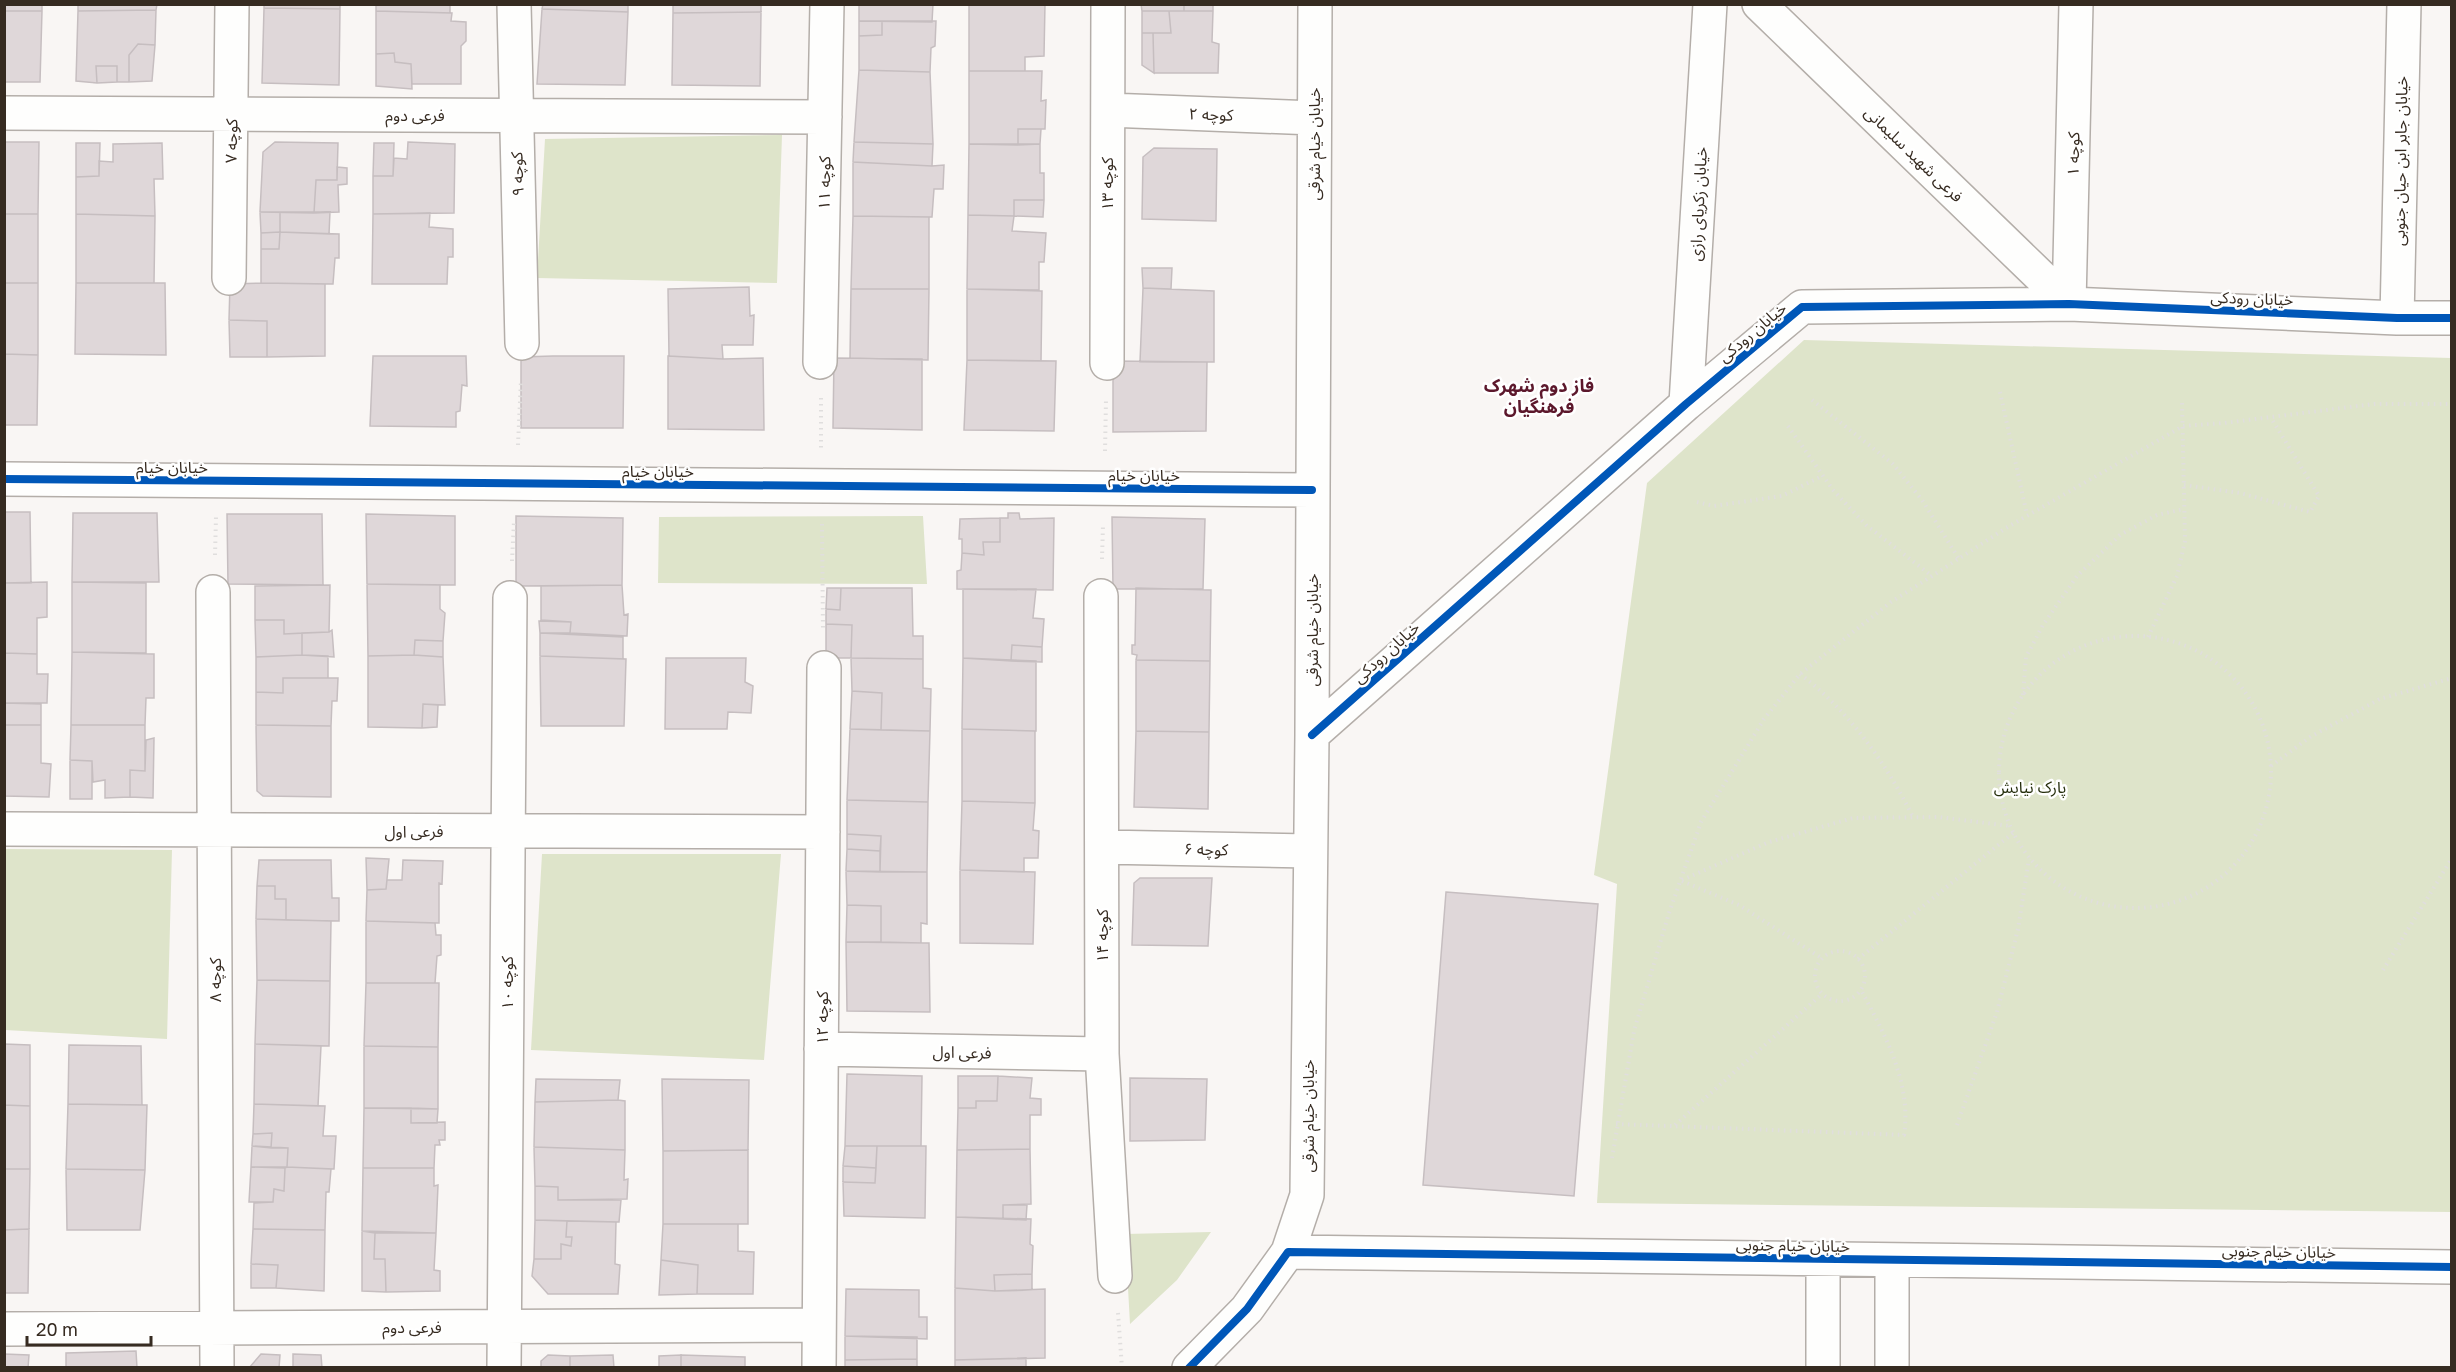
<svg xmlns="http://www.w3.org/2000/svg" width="2456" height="1372" font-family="'Golos Text','Noto Sans Arabic',sans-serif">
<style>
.green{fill:#dee4ca}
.building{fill:#dfd7d9;stroke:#c6bec0;stroke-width:1.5}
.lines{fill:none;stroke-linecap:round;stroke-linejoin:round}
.minor-casing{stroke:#b4aea9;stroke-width:36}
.path{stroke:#e0dedd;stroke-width:4;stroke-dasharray:1.5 4.5;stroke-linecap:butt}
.minor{stroke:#fefefd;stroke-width:33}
.cycleway-casing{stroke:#fff;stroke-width:11}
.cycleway{stroke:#0057b8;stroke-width:8}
.labels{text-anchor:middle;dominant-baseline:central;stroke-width:5;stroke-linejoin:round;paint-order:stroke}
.street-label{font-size:16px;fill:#362b21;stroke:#fff}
.park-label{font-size:16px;fill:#252e0c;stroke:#fff}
.neighbourhood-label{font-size:18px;font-weight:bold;fill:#5c182c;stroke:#fff}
</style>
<rect width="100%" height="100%" fill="#f9f6f4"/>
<path class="green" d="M782 135 777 283 537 278 545 139Z
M1804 340 2451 358V1212L1597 1203 1617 884 1594 875 1647 483Z
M923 516 927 584 658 583 659 517Z
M5 849 172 850 167 1039 5 1030Z
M542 854H781L764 1060 531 1050Z
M1211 1232 1177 1280 1130 1324 1125 1234Z"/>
<path class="building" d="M4 4H42V11H4Z
M78 4H157L156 10 78 11Z
M264 4H340V9L264 8Z
M376 4H450V13L376 11Z
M543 4H628V12L542 9Z
M673 4H761V12L673 13Z
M859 4H933L932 22 859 21Z
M969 4H1045L1044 56 1025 57V71H969Z
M1141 4H1184V11H1142Z
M1184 4H1213V11H1184Z
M264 8 340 9 339 85 262 83Z
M542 9 628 12 625 85 537 84Z
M156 10 155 45 138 44 129 55V82H117V66H96L97 83 76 81 78 11Z
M4 11H42L40 82H4Z
M376 11 452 13 451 21 466 22V41L461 46V84H412L411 64 395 62 394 53 376 54Z
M1142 11H1169L1171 33H1142Z
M1169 11H1213L1212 42 1219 44 1218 73H1154L1153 33H1171Z
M761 12 760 86 672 85 673 13Z
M859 21H882V35L859 36Z
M882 21H936L935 46 931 48 930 72 859 70V36L882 35Z
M1142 33H1153L1154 73 1142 65Z
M138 44 155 45 152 81 129 82V55Z
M394 53 395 62 411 64 412 89 376 86V54Z
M96 66H117V82L97 83Z
M859 70 930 72 933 144 854 142Z
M969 71H1042L1041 101 1046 100 1045 129H1018V145L969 144Z
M1018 129H1041L1040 144 1018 145Z
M4 142H39L38 214H4Z
M275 142 338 143 337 180H316L314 213 260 212 263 152Z
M408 142 455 144 454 213 373 214V176H393L394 158 407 159Z
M854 142 933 144 932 166 853 162Z
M76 143H100L99 176 76 177Z
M162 143 163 179H154L155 216 76 214V177L99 176V161L113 162V144Z
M374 143H394L393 176H373Z
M969 144H1040V173H1044V200H1014V216L968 215Z
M1154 148 1217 149 1216 221 1142 219 1143 157Z
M853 162 932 166 944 165 943 189H934L932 217 853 216Z
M337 167 347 168V184L338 185 339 212 314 213 316 180H337Z
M1014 200H1044L1043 217 1014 216Z
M260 212H280V232L261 233Z
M280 212H330L329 234 280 232Z
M430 213 429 227 453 229V257H448L447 284H372L373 214Z
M4 214H38V283H4Z
M76 214 155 216 154 283H76Z
M968 215 1014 216 1012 231 1046 233 1044 262H1039V290L967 289Z
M853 216 929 217V289H851Z
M280 232 279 249H261V233Z
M280 232 339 234V258H335L333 284 261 283V249H279Z
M1142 268H1172L1171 289 1143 288Z
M4 283H38V355L4 354Z
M76 283H165L166 355 75 354Z
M261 283 325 284V356L267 357V321L229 320 230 284Z
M749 287 750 316 754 315 753 345H722L723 359 669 356 668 289Z
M1143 288 1214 291V362H1140Z
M851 289H929L928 360 850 358Z
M967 289 1042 291 1041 361 967 360Z
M229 320 267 321V357H230Z
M4 354 38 355 37 425H4Z
M373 356H466L467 386 462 385 460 411 456 412V427L370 426Z
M553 356H624L623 428H521V357Z
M668 356 723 359 763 358 764 430 668 429Z
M834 358 922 359V430L833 428Z
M967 360 1056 361 1054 431 964 430Z
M1113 361 1207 362 1206 431 1113 432Z
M4 512H30L31 583H4Z
M73 513H157L159 582H72Z
M1008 513H1019L1020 519 1054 518 1053 590 957 589V571L961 570 962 553 984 555 983 542H1000V518H1008Z
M227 514H322L323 585 228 584Z
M366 514 455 516V585L367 584Z
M516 516 623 518 622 585 516 586Z
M1112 517 1205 519 1203 589H1113Z
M1000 518V542H983L984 555 962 553V539H959L960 519Z
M47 582V617L37 618V654L4 653V583Z
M72 582 146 583V653L72 652Z
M367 584 440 585V609L445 613 443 641 415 640 414 655 368 656Z
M330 585 329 632 284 634V620H255V586Z
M622 585 624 615 628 614 627 636 570 633 571 622 541 620V586Z
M827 588H841L840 610 826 609Z
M841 588H912L913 636H923V659L851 658 852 625 826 624V609L840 610Z
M1136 588 1211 590 1210 661 1136 660 1137 655 1132 654V645H1135Z
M963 589H1036L1033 618 1044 619 1042 647 1012 645 1011 661 963 658Z
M255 620H284V634L302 633V655L256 657Z
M539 621 571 622 570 633H540Z
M826 624 852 625 851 658H826Z
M332 630 334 657 302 655V633L329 632Z
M540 633 623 637V659L540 656Z
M415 640 443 641V657L414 655Z
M1012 645 1042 647V662L1011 661Z
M72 652 154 654V698H146L145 725H71Z
M4 653 37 654V674H48L47 703H4Z
M302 655 328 656V678H283V693L256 692V657Z
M414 655 443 657 445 705 423 704 422 728 368 727V656Z
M540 656 626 659 624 726H541Z
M666 658H746L745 682 753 686 751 713 728 712 727 729H665Z
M851 658 923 659V688L931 689 930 731 881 730 882 693 852 691Z
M963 658 1036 661V731L962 729Z
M1136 660 1210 661 1209 732 1136 731Z
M283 678H338L337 701H332L331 726 256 725V692L283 693Z
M852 691 882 693 881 730 850 729Z
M4 703 41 704V725H4Z
M423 704 438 705 437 727 422 728Z
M4 725H41V763L51 764 49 797 4 796Z
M71 725H145V771L130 770V797L105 798V780L93 782 92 761 70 760Z
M256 725 331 726V797L263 796 257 791Z
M850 729 930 731 928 802 847 800Z
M962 729 1035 731V803L962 801Z
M1136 731 1209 732 1208 809 1134 807Z
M154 738 153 798 130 797V770L145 771 146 740Z
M70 760 92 761V799H70Z
M847 800 928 802 927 872H880L881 836 847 834Z
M962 801 1035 803 1033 830 1039 831 1038 858H1024V872L960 870Z
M847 834 881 836 880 851 847 849Z
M847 849 880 851V872L846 871Z
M366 858 389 859 386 889 367 890Z
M259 860H331L332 898H339V921L286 920V899H275V886H257Z
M403 860 443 861 442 884 439 883V923L366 921 367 890 386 889 387 880H402Z
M960 870 1035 872 1033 944 960 943Z
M846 871 927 872V924L921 923V943L881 942V906L847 905Z
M1140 878H1212L1208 946 1132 945 1134 883Z
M257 886H275V899H286V920L256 919Z
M1446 892 1598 904 1574 1196 1423 1185Z
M847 905 881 906V942H846Z
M256 919 331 921 330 981 257 980Z
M366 921 435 923 436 935H441V955L437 956 435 983H366Z
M846 942 929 943 930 1012 847 1011Z
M257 980 330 981 329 1046 255 1044Z
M366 983H439L438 1047 364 1046Z
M4 1044 30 1045V1106L4 1105Z
M255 1044 321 1046 318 1106 254 1104Z
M69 1045 141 1046 142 1105 68 1104Z
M364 1046 438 1047V1109L364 1108Z
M847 1074 922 1076 921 1146H845Z
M958 1076H998L997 1101H976V1108H958Z
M998 1076 1032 1078 1030 1098 1041 1099V1115H1030V1149L957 1150 958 1108H976V1101H997Z
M1130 1078 1207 1079 1205 1140 1130 1141Z
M536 1079 620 1080 618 1100 535 1102Z
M662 1079 749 1080 748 1150 663 1151Z
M618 1100 625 1101V1150L534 1147 535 1102Z
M68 1104 147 1105 145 1170 66 1169Z
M254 1104 325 1106 323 1136H336L334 1169 287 1167 288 1148H271L272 1133 253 1134Z
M4 1105 30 1106V1169H4Z
M364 1108H411V1123L445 1122V1140H439L440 1145H435L434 1168H363Z
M411 1108 438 1109 437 1123H411Z
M272 1133 271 1148 252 1146 253 1134Z
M252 1146 288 1148 287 1167H251Z
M845 1146H877L876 1168 843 1166Z
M877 1146H926L925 1218 844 1216 843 1182 875 1183Z
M534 1147 625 1150 624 1180 628 1179 627 1199 558 1200V1187L535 1186Z
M1030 1149 1031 1204 1003 1205V1219L956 1217 957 1150Z
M748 1150V1224H663V1151Z
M843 1166 876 1168 875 1183 843 1182Z
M251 1167 285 1168 284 1191 274 1189 273 1202H249Z
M287 1167 331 1169 329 1192H326L325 1230 253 1229 254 1203 273 1202 274 1189 284 1191 285 1168Z
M363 1168H434V1186L438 1185 436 1233 362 1231Z
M4 1169H30L29 1229 4 1230Z
M66 1169 145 1170 140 1230H67Z
M535 1186 558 1187V1200H621L619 1222 535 1220Z
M1003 1205H1027L1026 1220 1003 1219Z
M956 1217 1031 1219 1030 1244 1033 1246 1032 1274 994 1275 995 1291 955 1288Z
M535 1220 567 1221 566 1237H572L571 1246 561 1244V1259H534Z
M567 1221 616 1222 615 1264 620 1265 618 1294H548L532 1276 534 1259H561V1244L571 1246 572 1237H566Z
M663 1224H738V1251L754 1252 753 1294H697L698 1265 661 1260Z
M29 1229 28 1293H4V1230Z
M253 1229 325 1230 324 1291 276 1288 278 1265 251 1264Z
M362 1231 375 1233 374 1259H385L386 1292 362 1291Z
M375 1233H436L434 1270 440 1271V1291L386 1292 385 1259H374Z
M661 1260 698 1265 697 1294 659 1295Z
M251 1264 278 1265 276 1288H251Z
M1032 1274V1290L995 1291 994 1275Z
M955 1288 995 1291 1045 1289V1358L955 1360Z
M846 1289 919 1290V1317H927V1339L845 1336Z
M845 1336 917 1337V1359L845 1360Z
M136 1351 137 1368H66V1353Z
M4 1354 29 1355 28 1368H4Z
M261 1354 280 1355 279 1368H249Z
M293 1354 321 1355 322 1368H293Z
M548 1355 570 1356V1368H541V1361Z
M613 1355 614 1368H570V1356Z
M681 1355V1368H659V1356Z
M681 1355 745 1357V1368H681Z
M1026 1358V1368H955V1360Z
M917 1359V1368H845V1360Z"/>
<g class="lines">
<defs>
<path id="minor" d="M514 4 522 343
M1759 4 2069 304
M1108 110 1314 118
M4 113 825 117
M229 278 232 4
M2069 304 2076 4
M2397 318 2404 4
M820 362 827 4
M1107 363 1108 4
M1686 404 1710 4
M4 479 1312 490
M213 592 217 1368
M1101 596 1102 1054 1115 1276
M1312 735 1686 404 1802 307 2069 304 2397 318H2452
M4 829 823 832
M1102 847 1309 851
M821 1049 1102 1054
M1288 1252 1307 1195 1312 735 1315 4
M4 1329 819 1325
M504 1368 510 598
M819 1368 824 668
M1189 1368 1247 1309 1288 1252 2452 1267
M1823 1368V1259
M1892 1368V1260"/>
</defs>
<use href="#minor" class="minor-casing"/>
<path class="path" d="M2000 392 2027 515
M821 398V448
M1812 400 1893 464 1922 500 1959 559
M1788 426 1833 490 1866 525 1932 576
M518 445 521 380
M1105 451 1106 399
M2184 485 2240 493 2310 512 2319 496 2271 418
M1697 502 1714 506 1782 496 1822 476
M822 524 823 631
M215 555 216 517
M1102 559 1103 525
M512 561 514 521
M1999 772a136 136 0 1 1 272 0a136 136 0 1 1-272 0Z
M2148 637 2177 576 2185 541 2182 400
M1800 674C1849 711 1886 763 1913 817
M2023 695 2026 657 2043 625 2077 576 2120 535 2157 515 2184 509
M2271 766 2310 737 2380 699 2452 678
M1682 880 1769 842 1853 818 1939 817 2010 826
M1682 881 1739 905 1823 959
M1815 976a25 25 0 1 1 50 0a25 25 0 1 1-50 0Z
M1858 959 2013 833
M2383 970 2452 858
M1616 1124 1904 1135C1912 1083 1884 1033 1861 990
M1675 1125 1822 994
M1957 1125 1997 1012 2018 929 2029 859
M1612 1158 1634 1031 1669 913 1701 822 1764 719 1800 674 1891 602 1932 576 2006 528 2183 426 2224 423 2374 404H2452
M1118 1313 1122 1368"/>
<use href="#minor" class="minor"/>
<defs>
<path id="cycleway" d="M4 479 1312 490
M1312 735 1686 404 1802 307 2069 304 2397 318H2452
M1189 1368 1247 1309 1288 1252 2452 1267"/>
</defs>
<use href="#cycleway" class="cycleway-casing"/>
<use href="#cycleway" class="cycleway"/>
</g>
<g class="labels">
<g class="street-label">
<text transform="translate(1211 114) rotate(2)">کوچه ۲</text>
<text x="415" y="115">فرعی دوم</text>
<text transform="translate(231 141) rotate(-89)">کوچه ۷</text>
<text transform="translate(1314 144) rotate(-90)">خیابان خیام شرقی</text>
<text transform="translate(1914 154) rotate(44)">فرعی شهید سلیمانی</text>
<text transform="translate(2073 154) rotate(-89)">کوچه ۱</text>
<text transform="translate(2400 161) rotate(-89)">خیابان جابر ابن حیان جنوبی</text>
<text transform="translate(517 174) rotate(-92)">کوچه ۹</text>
<text transform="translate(824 183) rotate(-89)">کوچه ۱۱</text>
<text transform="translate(1107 184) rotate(-90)">کوچه ۱۳</text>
<text transform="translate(1698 204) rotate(-87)">خیابان زکریای رازی</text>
<text transform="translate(2252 298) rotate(2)">خیابان رودکی</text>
<text transform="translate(1752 332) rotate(-40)">خیابان رودکی</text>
<text x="172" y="467">خیابان خیام</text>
<text x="658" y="471">خیابان خیام</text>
<text x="1144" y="475">خیابان خیام</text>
<text transform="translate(1312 630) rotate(-90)">خیابان خیام شرقی</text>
<text transform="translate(1386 652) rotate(-42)">خیابان رودکی</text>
<text x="414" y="831">فرعی اول</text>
<text transform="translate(1206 849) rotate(1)">کوچه ۶</text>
<text transform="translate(1102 936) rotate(-90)">کوچه ۱۴</text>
<text transform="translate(215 980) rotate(-90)">کوچه ۸</text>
<text transform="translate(507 983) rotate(-90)">کوچه ۱۰</text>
<text transform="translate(822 1018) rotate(-90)">کوچه ۱۲</text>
<text transform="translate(962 1052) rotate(1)">فرعی اول</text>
<text transform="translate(1308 1116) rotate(-90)">خیابان خیام شرقی</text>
<text transform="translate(1793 1245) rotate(1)">خیابان خیام جنوبی</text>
<text transform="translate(2279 1251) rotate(1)">خیابان خیام جنوبی</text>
<text x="412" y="1327">فرعی دوم</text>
</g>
<g class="park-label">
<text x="2030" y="787">پارک نیایش</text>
</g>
<g class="neighbourhood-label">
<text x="1539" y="385">فاز دوم شهرک<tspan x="1539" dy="21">فرهنگیان</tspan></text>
</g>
</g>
<rect width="2456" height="1372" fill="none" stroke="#362b21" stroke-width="12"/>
<path d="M27 1336v9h124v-9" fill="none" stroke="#362b21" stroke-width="3"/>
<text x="36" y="1336" font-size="18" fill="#362b21" stroke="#ffffff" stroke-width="4.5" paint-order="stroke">20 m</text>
</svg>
